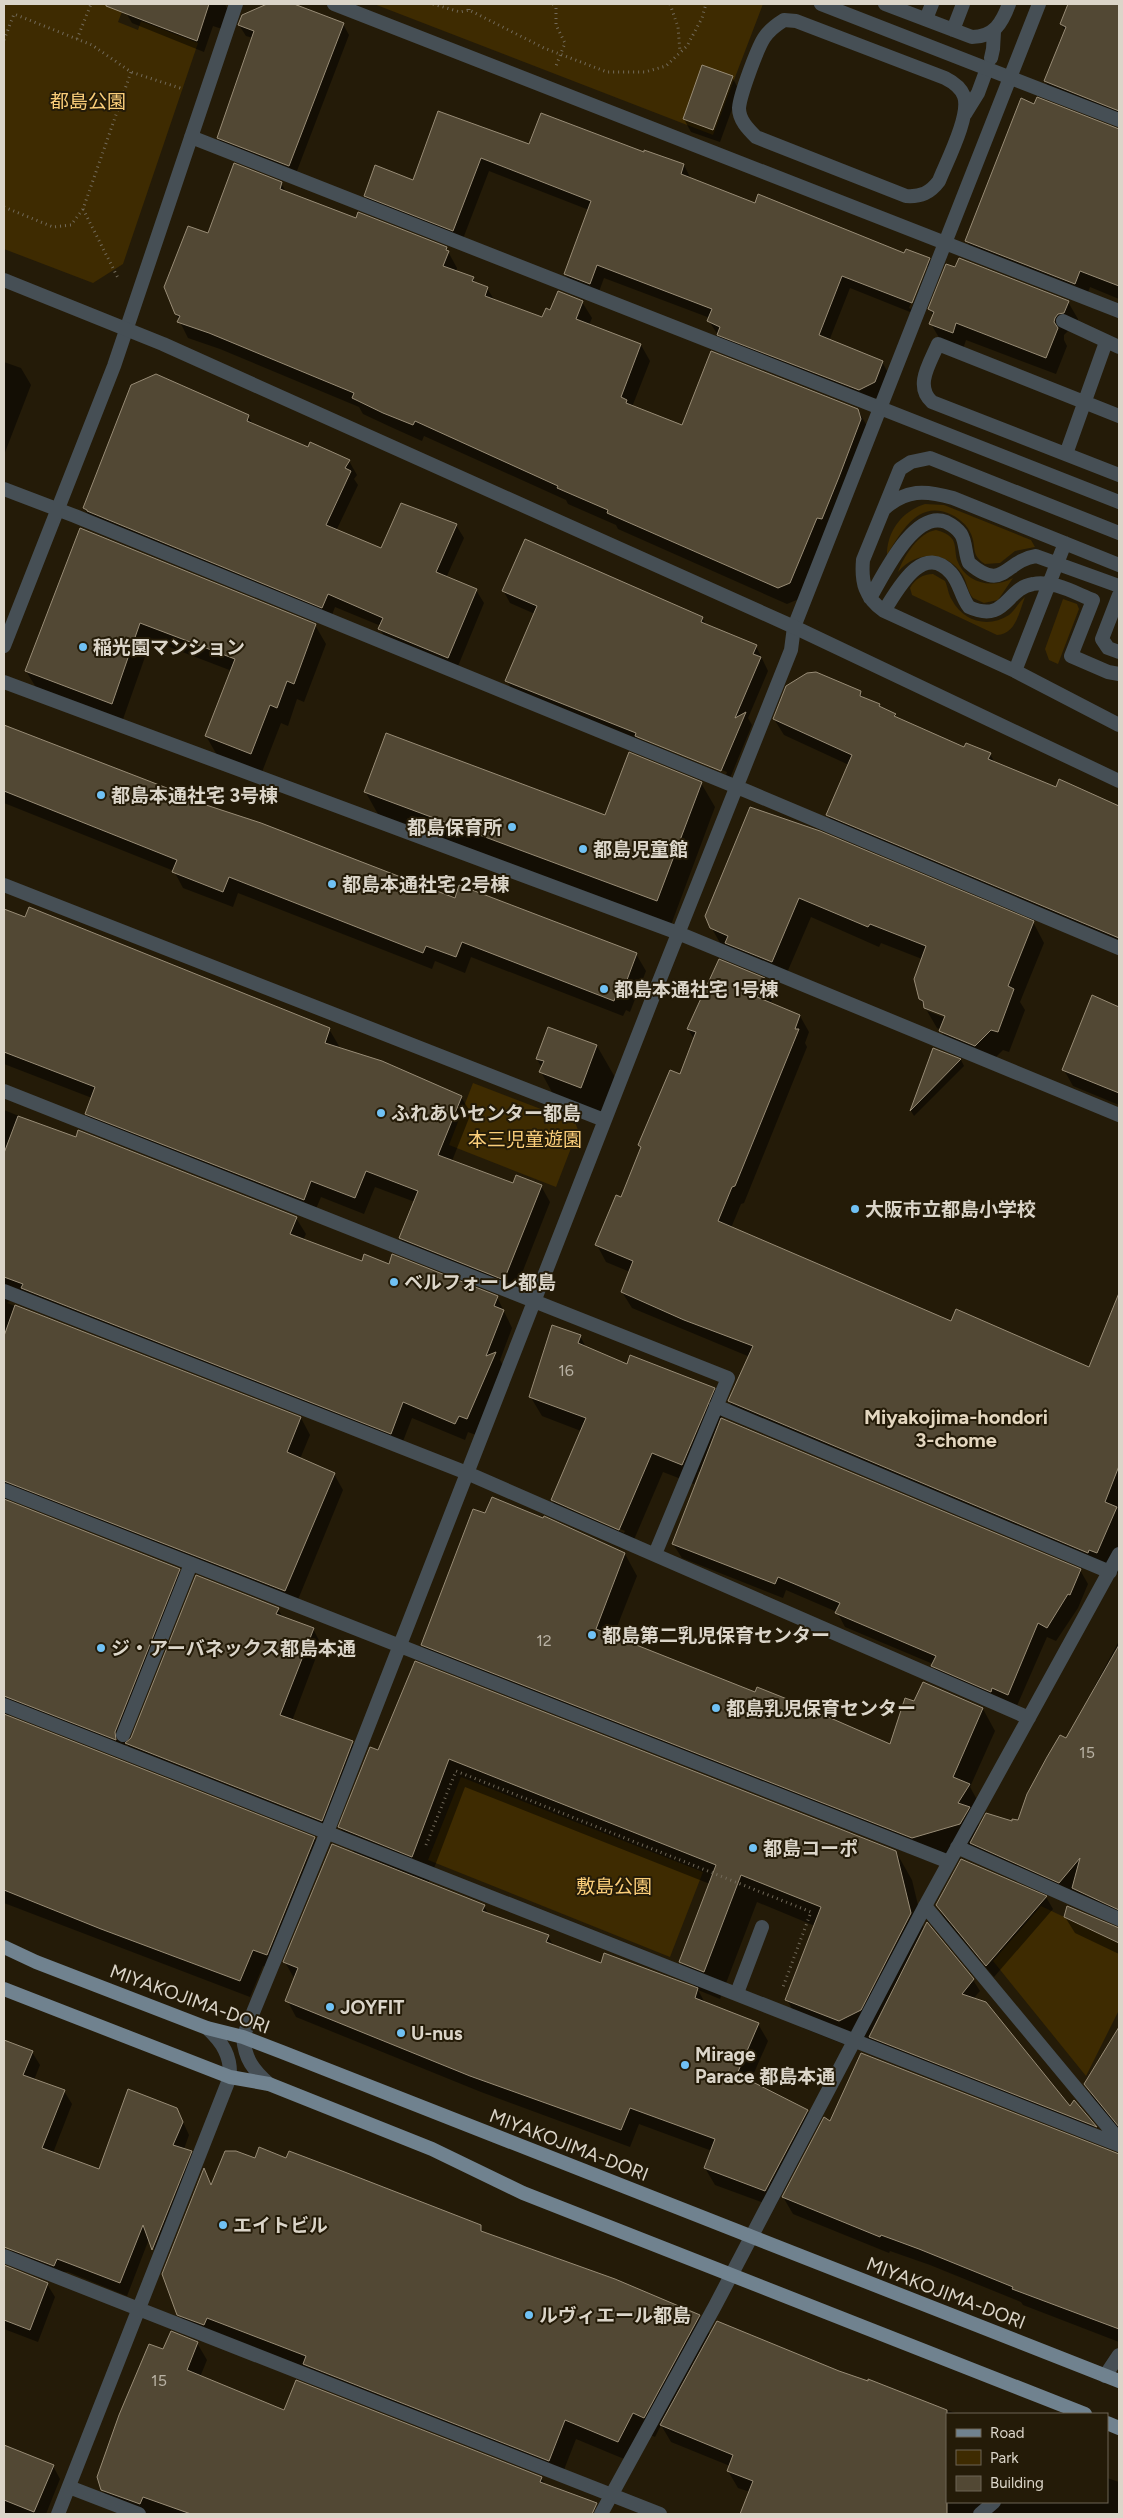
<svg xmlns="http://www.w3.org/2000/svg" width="1123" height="2518" font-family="Figtree,'Noto Sans JP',sans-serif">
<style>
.green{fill:#3e2b01}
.shadow{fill:#0007;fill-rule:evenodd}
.building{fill:#524834;stroke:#988c76}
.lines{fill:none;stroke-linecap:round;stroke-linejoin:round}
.path{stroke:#726a5a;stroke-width:3;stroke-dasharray:1 4;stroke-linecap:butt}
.service{stroke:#464f55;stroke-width:14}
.minor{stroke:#464f55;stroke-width:14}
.tertiary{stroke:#464f55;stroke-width:14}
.primary{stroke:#70828f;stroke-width:14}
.poi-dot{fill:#70c1f4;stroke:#241b08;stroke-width:2}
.labels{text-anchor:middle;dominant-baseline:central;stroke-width:4;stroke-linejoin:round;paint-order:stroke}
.number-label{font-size:16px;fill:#b9b2a4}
.park-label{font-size:19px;fill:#fbce7a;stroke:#241b08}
.poi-label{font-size:19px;font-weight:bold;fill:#dbd5c9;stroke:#241b08;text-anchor:start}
.street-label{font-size:19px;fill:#dbd5c9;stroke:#241b08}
.neighbourhood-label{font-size:20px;font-weight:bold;fill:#e4d7c0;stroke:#241b08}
</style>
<rect width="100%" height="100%" fill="#241b08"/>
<path class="green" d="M4 4H125L118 22 138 30 141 21 198 43 123 264 93 283 4 249Z
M374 4H763L713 135Z
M925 504 944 505 1031 540 1035 547 1015 551 1000 563 985 564C970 554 977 548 971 534 967 525 960 519 952 515 919 498 901 532 887 555 887 530 903 511 925 504Z
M936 530C943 532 949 534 953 540 956 546 955 553 957 560 966 584 992 589 1013 578L998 600 984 603 973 598C967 591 967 581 962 574 946 550 916 551 898 572 904 556 919 532 936 530Z
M933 574 945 581C948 587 948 594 952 600 963 621 988 629 1009 615 1015 610 1019 602 1025 597 1019 612 1016 634 997 635L912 595 910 588C915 579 923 574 933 574Z
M1063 599 1077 604 1079 609 1058 664 1049 660 1045 649Z
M473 1083 575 1122 578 1130 556 1187 449 1145Z
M461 1777 703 1872 670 1957 428 1860Z
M1041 1906 1119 1943V2010L1086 2076 993 1961Z"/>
<path class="shadow" d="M128 4H225L232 20 228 31 213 26 204 52 132 23 125 11Z
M270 4H285L343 24 349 35 295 176 224 148 218 138 253 38 246 36 239 25 243 16Z
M1069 4H1119V123L1055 98 1045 81 1066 32 1061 24Z
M732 77 739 90 720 142 691 132 684 119Z
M1035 105 1119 130V299L1090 287 1085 301 976 258 967 241Z
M439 113 530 146 644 154 645 152 684 165 691 179 755 205 905 254 929 259 937 273 920 316 850 288 829 341 882 362 890 376 882 395 867 403 726 348 709 321 710 318 604 278 597 297 573 288 565 274 589 210 489 171 461 244 373 209 365 195 414 181ZM925 267H928L911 309 909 308Z
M281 183 287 194 356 219 446 248 457 268 456 272 473 278 476 284 487 288 495 301 543 319 551 312 582 302 592 318 589 325 641 345 650 361 632 407 683 427 858 410 867 426 799 599 787 604 618 529 616 525 568 504 566 500 424 436 422 441 393 428 363 414 359 407 220 349 188 338 176 314 208 234Z
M1068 302 1078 319 1074 330 1068 331 1064 335V340L1067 346 1056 374 966 340 963 349 941 341 931 324 933 316 930 309Z
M4 362 21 368 31 385 4 455Z
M248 416 254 426 308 449 349 461 357 475 354 479 358 485 336 531 382 549 456 525 464 538 446 578 476 590 484 603 456 671 388 643 380 629 381 626 335 607 330 620 92 521 84 508Z
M81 529 315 625 326 644 304 702 297 699 288 726 281 723 262 772 217 755 206 736 232 671 151 640 122 722 37 689 26 671Z
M503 590 702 618 707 626 756 646 768 671 748 718 752 725 728 783 514 693 507 681 535 614 510 603ZM637 736 727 772 726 775 637 738Z
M860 692 864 699 879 705 897 719 965 749 990 754 995 763 1116 811 1119 816V949L837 832 828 815 849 765 784 735 774 719Z
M4 726 197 801 199 804 455 899 636 954 646 971 630 1012 626 1010 623 1016 471 957 465 973 435 961 432 969 238 893 233 907 183 888 174 871 4 803Z
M701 783 715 807 671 925 379 816 365 791 606 816Z
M750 808 1033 922 1044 943 1020 1002 1025 1010 1009 1052 1003 1050 987 1066 952 1051 941 1030 937 1028 920 999 922 959 881 943 879 947 811 917 783 982 723 948 711 927ZM927 1008 951 1017 950 1020 927 1011Z
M4 911 329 1029 339 1046 338 1048 461 1097 471 1113 452 1161 514 1184 541 1186 550 1202 513 1296 410 1255 400 1238 415 1202 375 1187 364 1214 321 1197 313 1216 96 1130 86 1114 92 1098 4 1064Z
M764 979 774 996 770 1004 800 1016 809 1032 805 1043 807 1047 744 1203 741 1204 731 1228 952 1322 1090 1368 1119 1326V1570L1116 1575 739 1418 729 1401 750 1357 632 1308 622 1292 630 1272 606 1262 597 1245 621 1199 642 1149 640 1145 681 1076 694 1039 688 1029 706 985Z
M1119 1004V1105L1073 1086 1064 1070Z
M597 1046 616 1079 600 1120 559 1105 541 1072 542 1068 537 1059Z
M934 1049 961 1060 964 1066 914 1116 911 1111Z
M4 1110 76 1139 296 1218 306 1234 303 1240 363 1263 389 1265 497 1297 512 1328 500 1360 505 1369 476 1435 468 1432 465 1440 412 1418 400 1449 12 1299 7 1303 301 1418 310 1435 300 1459 334 1474 343 1490 295 1607 17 1498 8 1499 6 1502 179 1570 188 1586 124 1749 12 1713 7 1716 315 1838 324 1855 276 1971 263 1966 250 1997 4 1903Z
M580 1336 587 1349 628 1365 714 1389 725 1408 721 1419 1080 1570 1088 1584 1078 1608 1056 1641 1047 1637 1016 1708 941 1680 933 1664 845 1627 837 1612 786 1590 783 1598 682 1558 673 1544 701 1474 699 1471 694 1484 663 1472 630 1549 563 1520 552 1500 581 1431 542 1416 530 1396ZM567 1506 625 1531 624 1533 567 1508Z
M485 1515 543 1520 544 1518 625 1554 637 1576 613 1637 890 1745 915 1703 983 1709 995 1731 970 1787 981 1807 975 1818 980 1827 1018 1822 1094 1691 1093 1689 1119 1641V1921L1083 1905 1075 1891 1068 1899 981 1860 973 1846 925 1860 435 1667 422 1645Z
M278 1609 283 1618 313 1629 321 1644 292 1721 352 1742 361 1757 330 1835 135 1758 127 1744Z
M405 1684 896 1852 912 1880 924 1930 927 1924 973 1980 980 1991 973 1999 1070 2108 1074 2102 1101 2136 877 2048 856 2049 803 2028 787 2000 815 1926 757 1902 720 1999 698 1990 705 2003 758 2024 768 2041 750 2082 807 2110 817 2127 775 2207 715 2185 705 2168 712 2151 639 2124 630 2147 481 2092 296 2017 287 2000 295 1980 285 1962 355 1854 340 1827 379 1752ZM465 1787 710 1884 680 1962 696 1989 602 1964 554 1947 548 1936 489 1915 484 1906 428 1884Z
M962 1860 1046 1897 1053 1909 994 1977 944 1918 937 1905Z
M1065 1917 1119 1928V1954L1075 1933Z
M1119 2027V2130L1095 2101 1085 2084Z
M4 2041 32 2052 40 2065 34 2080 64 2091 72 2104 53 2153 100 2170 176 2109 183 2122 189 2135 184 2149 191 2152 198 2165 160 2261 149 2239 127 2296 68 2272H64L61 2278 17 2261 10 2248 13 2240 4 2237Z
M831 2122 1119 2154V2342L1023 2305 1021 2302 930 2265 890 2251 889 2253 793 2214 783 2197Z
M255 2159H286L480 2226 484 2233 699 2316 710 2335 868 2383 869 2381 958 2414H947V2502H1107V2478L1119 2482V2514H742L750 2492 738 2488 728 2471 730 2466 671 2442 661 2425 655 2437 644 2432 629 2461 576 2439 560 2480 190 2333 179 2313 204 2171 212 2186Z
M4 2267 47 2284 55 2297 38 2342 4 2329Z
M197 2343 207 2360 200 2377 285 2411 541 2478 546 2485 586 2500 594 2514H132L112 2507 102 2489 164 2351Z
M4 2446 53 2466 60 2479 46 2514H4Z"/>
<path class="building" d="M106 4H209L197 41 106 6Z
M267 4H294L344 23 289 166 217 138 254 31 238 25 242 15Z
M1068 4H1119V111L1044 81 1066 27 1060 24Z
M702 65 733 76 713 130 683 119Z
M1037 97 1119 129V286L1080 271 1075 284 965 241 1021 98 1034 104Z
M438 111 529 144 541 113 644 152V150L684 164 681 174 755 203 758 194 904 253 906 249 930 258 912 303 842 276 819 335 883 361 875 382 859 390 717 335 720 327 707 321 712 309 597 265 590 284 564 274 591 201 481 158 453 231 364 196 375 165 413 180Z
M234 163 282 182 280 189 356 218 358 212 447 247 446 250 449 251 443 266 474 277 472 281 488 287 485 296 542 317 546 308 550 310 558 291 583 301 576 319 641 344 621 397 627 400 626 403 682 425 711 351 858 409 861 419 839 477 822 519 817 518 790 583 778 588 607 513 608 510 557 488 558 486 415 421 413 425 383 413 352 398 354 393 209 333 177 322 180 316 175 314 164 287 188 226 208 233Z
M959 258 1069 301 1064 313 1058 314 1055 318 1054 322 1058 328 1046 358 956 323 953 333 929 324 934 312 928 309 946 264 955 267Z
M156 374 249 415 247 421 308 447 310 442 350 460 345 468 351 471 326 525 381 548 401 503 457 524 436 572 477 589 448 658 378 629 383 618 328 594 322 608 87 511V510L83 508 131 385Z
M80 528 316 624 294 684 287 681 277 708 270 705 251 754 205 736 235 659 140 623 112 704 25 671Z
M525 539 703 617 701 622 757 645 753 654 761 657 735 718 746 712 721 771 635 736 636 733 505 681 537 606 502 591Z
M816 672 861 691 860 696 880 704 879 706 896 714 894 716 964 747 966 743 991 753 988 759 1056 787 1059 779 1119 806V938L826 815 852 755 773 719 786 686 807 673Z
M4 725 198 800 197 802 261 823 455 898 459 885 637 953 621 996 616 994 614 1001 462 942 456 957 426 946 423 953 229 877 223 892 172 872 177 860 4 791Z
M386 733 605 815 629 752 702 782 657 901 364 792Z
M750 807 820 831 1034 921 1008 986 1014 989 998 1032 991 1030 975 1046 939 1031 945 1016 924 1008 923 1001 919 999 914 979 926 946 870 924 868 927 799 898 772 962 725 943 728 936 710 928 705 916Z
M29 907 330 1028 325 1043 382 1061 462 1096 438 1155 513 1183 516 1175 542 1185 504 1280 399 1238 418 1191 366 1171 355 1198 311 1181 304 1200 85 1114 95 1087 4 1052V909L25 917Z
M719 959 765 978 757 997 800 1015 795 1029H799L735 1186 732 1187 718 1221 951 1321 956 1309 1089 1367 1119 1293V1466L1105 1502 1117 1507 1097 1553 1089 1550 1088 1553 728 1401 753 1346 684 1320 621 1292 633 1261 595 1245 616 1195 621 1197 641 1147 638 1145 670 1070 680 1074 696 1032 687 1029Z
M1092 995 1119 1007V1093L1062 1070Z
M548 1027 597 1045 581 1088 539 1072 544 1061 536 1059Z
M933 1048 961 1059 910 1111Z
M18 1116 76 1137 78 1130 297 1217 290 1234 362 1261 364 1254 389 1264 392 1254 498 1296 494 1306 504 1310 486 1356 496 1352 467 1419 459 1416 455 1424 403 1402 391 1434 21 1288 23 1284 4 1277V1153Z
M15 1305 301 1417 287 1452 335 1473 285 1591 4 1481V1336Z
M552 1325 581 1335 578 1343 627 1364 630 1355 715 1388 682 1465 652 1453 619 1530 551 1500 586 1418 529 1397Z
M721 1418 1081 1569 1070 1595 1068 1594 1047 1628 1038 1623 1008 1695 992 1688 991 1692 931 1666 936 1656 835 1613 840 1603 778 1577 775 1584 672 1544Z
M492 1497 543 1518 544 1516 625 1553 596 1629 755 1692 757 1687 787 1699 890 1744 905 1698 914 1701 923 1682 983 1708 953 1777 970 1784 958 1803 970 1807 960 1824 912 1838 421 1645 473 1509 485 1513Z
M4 1499 180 1569 115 1732 116 1740 4 1696Z
M196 1575 279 1608 276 1614 314 1628 280 1715 353 1741 322 1821 125 1743 131 1738Z
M1119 1645V1910L1072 1888 1080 1858 1059 1883 970 1843 986 1813 1012 1821V1819L1018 1820 1027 1794 1047 1757 1060 1735 1066 1738Z
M415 1661 896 1851 911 1913 861 2010 839 2021 785 2000 821 1907 741 1875 704 1972 679 1962 716 1865 449 1759 412 1857 338 1827 370 1747 378 1750Z
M4 1714 315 1837 267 1955 253 1950 240 1981 101 1929 4 1890Z
M332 1844 485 1905 482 1911 549 1935 546 1942 601 1963 604 1953 698 1988 695 1998 759 2023 737 2074 808 2110 765 2191 704 2168 715 2139 630 2108 621 2130 470 2076 285 2001 298 1968 283 1962Z
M961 1859 1047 1896 986 1966 936 1905Z
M1067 1906 1119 1928V1943L1064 1917Z
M927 1922 974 1979 962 1994 986 2002 1070 2106 1074 2100 1097 2127 869 2037Z
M1119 2027V2127L1084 2084Z
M4 2040 33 2051 23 2075 65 2090 42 2148 99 2169 128 2089 177 2108 183 2122 173 2145 192 2151 152 2250 143 2225 120 2283 60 2260 57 2259 54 2266 4 2247Z
M861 2053 1119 2154V2329L1012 2289 1013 2287 919 2249 881 2235 880 2237 782 2197 824 2117 830 2121Z
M259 2147 286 2158 289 2151 342 2171 481 2225V2231L615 2279 700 2315 644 2418 633 2413 618 2442 565 2420 549 2461 303 2364 306 2356 207 2318 204 2325 177 2315 162 2274 204 2168 211 2185 225 2151H236L255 2158Z
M4 2265 48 2283 30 2330 4 2320Z
M717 2321 839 2371 868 2381V2379L947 2410V2514H740L753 2481 727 2471 733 2455 660 2425Z
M171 2331 198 2342 187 2370 284 2410 296 2380 542 2477 540 2482 597 2503 592 2514H191L143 2497 140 2504 101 2490 97 2477 119 2415 149 2344 163 2349Z
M4 2445 54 2465 34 2512 4 2500Z"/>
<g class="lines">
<path class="path" d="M433 4 460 12 469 10 544 48 607 72H645L666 66 687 46 702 18 706 4
M553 4 556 8V25L565 43 556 66
M670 4 678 27 680 52
M469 10V4
M77 39 91 4
M4 40 14 14 92 45 131 72 183 89
M4 207 53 227 71 225 83 209 131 72
M83 209 118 278
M426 1845 456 1771 811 1912 783 1987"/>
<path class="service" d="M885 4 972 37C994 37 1002 23 1009 4
M926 19 932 4
M784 20 796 21 945 78C953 82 961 88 964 96 971 115 946 163 939 181 930 193 921 197 906 196L756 137C748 129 739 120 739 108 740 95 757 49 764 38 769 30 776 25 784 20Z
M953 30 963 4
M991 58 993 49 994 32
M965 114 978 93 985 74
M1063 321 1119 347
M1119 416 938 344C930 363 914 386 932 402L1119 475
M1066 454 1106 342
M884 509C906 489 925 490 953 498L1119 565
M1119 533 930 458 911 462 900 469 863 560C861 582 865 598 884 611L1015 671 1119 725
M1119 595 1102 639 1108 648 1119 652
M870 598C883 576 914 509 946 522 952 525 957 528 961 534 966 542 965 554 969 563 1004 593 1004 561 1036 556L1119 586
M884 611C897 591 922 541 951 573 960 583 961 597 969 607 1006 624 1006 588 1033 584 1053 580 1075 593 1093 600L1071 656 1108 672 1119 674
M1015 671 1065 543
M123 1735 191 1564
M737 1993 762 1927"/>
<path class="minor" d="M334 4 1119 311
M821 4 1119 120
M191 137 1119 502
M4 489 75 516 749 792 1119 948
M4 646 114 366 236 4
M4 682 678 933 1119 1115
M4 885 604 1120
M4 1091 728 1378 655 1554
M4 1291 467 1473 1029 1718
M716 1406 1110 1572
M4 1490 949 1862
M4 1705 1119 2145
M957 1847 1119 1919
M925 1906 1119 2140
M269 2084C253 2070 245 2059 243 2037L327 1832 658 984 791 650 794 627 1039 4
M4 2256 660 2514
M1105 2376 1119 2355
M69 2487 139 2514
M58 2514 230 2077C231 2056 223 2043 207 2028
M601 2514 715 2306 925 1906 1119 1554"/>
<path class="tertiary" d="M4 280 163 344 794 627 1119 781
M980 2514 994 2502"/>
<path class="primary" d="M4 1947 36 1962 207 2028 243 2037 282 2052 1119 2381
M4 1989 230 2077 269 2084 432 2149 523 2193 1085 2414
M1107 2423 1119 2428"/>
</g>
<g class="poi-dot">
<circle cx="83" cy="647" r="5"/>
<circle cx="101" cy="795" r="5"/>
<circle cx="512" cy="827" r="5"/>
<circle cx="583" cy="849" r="5"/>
<circle cx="332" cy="884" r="5"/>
<circle cx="604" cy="989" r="5"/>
<circle cx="381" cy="1113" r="5"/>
<circle cx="855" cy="1209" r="5"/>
<circle cx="394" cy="1282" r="5"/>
<circle cx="592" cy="1635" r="5"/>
<circle cx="101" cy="1648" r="5"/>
<circle cx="716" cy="1708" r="5"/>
<circle cx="753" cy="1848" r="5"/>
<circle cx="330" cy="2007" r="5"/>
<circle cx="401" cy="2033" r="5"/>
<circle cx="685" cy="2065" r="5"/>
<circle cx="223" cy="2225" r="5"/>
<circle cx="529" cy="2315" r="5"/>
</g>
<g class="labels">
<g class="number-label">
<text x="566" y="1370">16</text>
<text x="544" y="1640">12</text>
<text x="1087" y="1752">15</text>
<text x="159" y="2380">15</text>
</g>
<g class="park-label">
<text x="88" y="101">都島公園</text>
<text x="525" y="1139">本三児童遊園</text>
<text x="614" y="1886">敷島公園</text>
</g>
<g class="poi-label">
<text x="93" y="647">稲光園マンション</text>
<text x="111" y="795">都島本通社宅 3号棟</text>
<text x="502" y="827" text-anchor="end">都島保育所</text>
<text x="593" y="849">都島児童館</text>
<text x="342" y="884">都島本通社宅 2号棟</text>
<text x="614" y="989">都島本通社宅 1号棟</text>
<text x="391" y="1113">ふれあいセンター都島</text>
<text x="865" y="1209">大阪市立都島小学校</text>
<text x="404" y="1282">ベルフォーレ都島</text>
<text x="602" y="1635">都島第二乳児保育センター</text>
<text x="111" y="1648">ジ・アーバネックス都島本通</text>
<text x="726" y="1708">都島乳児保育センター</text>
<text x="763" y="1848">都島コーポ</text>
<text x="340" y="2007">JOYFIT</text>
<text x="411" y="2033">U-nus</text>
<text x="695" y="2054">Mirage<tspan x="695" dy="22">Parace 都島本通</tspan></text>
<text x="233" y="2225">エイトビル</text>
<text x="539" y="2315">ルヴィエール都島</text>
</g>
<g class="street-label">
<text transform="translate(190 1999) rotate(20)">MIYAKOJIMA-DORI</text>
<text transform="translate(569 2145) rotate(21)">MIYAKOJIMA-DORI</text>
<text transform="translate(946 2293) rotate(21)">MIYAKOJIMA-DORI</text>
</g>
<g class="neighbourhood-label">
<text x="956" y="1417">Miyakojima-hondori<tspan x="956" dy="23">3-chome</tspan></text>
</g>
</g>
<rect width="1123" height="2518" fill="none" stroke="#dbd5c9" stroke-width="10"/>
<rect x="946" y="2413" width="162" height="90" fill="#241b08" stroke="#6d6555"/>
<rect x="956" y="2429" width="25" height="8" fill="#70828f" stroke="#6d6555"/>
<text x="990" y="2438" font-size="15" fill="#dbd5c9">Road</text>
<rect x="956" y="2450" width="25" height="15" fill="#3e2b01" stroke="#6d6555"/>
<text x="990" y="2463" font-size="15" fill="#dbd5c9">Park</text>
<rect x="956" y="2476" width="25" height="15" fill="#524834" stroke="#6d6555"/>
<text x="990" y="2488" font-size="15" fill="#dbd5c9">Building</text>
</svg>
